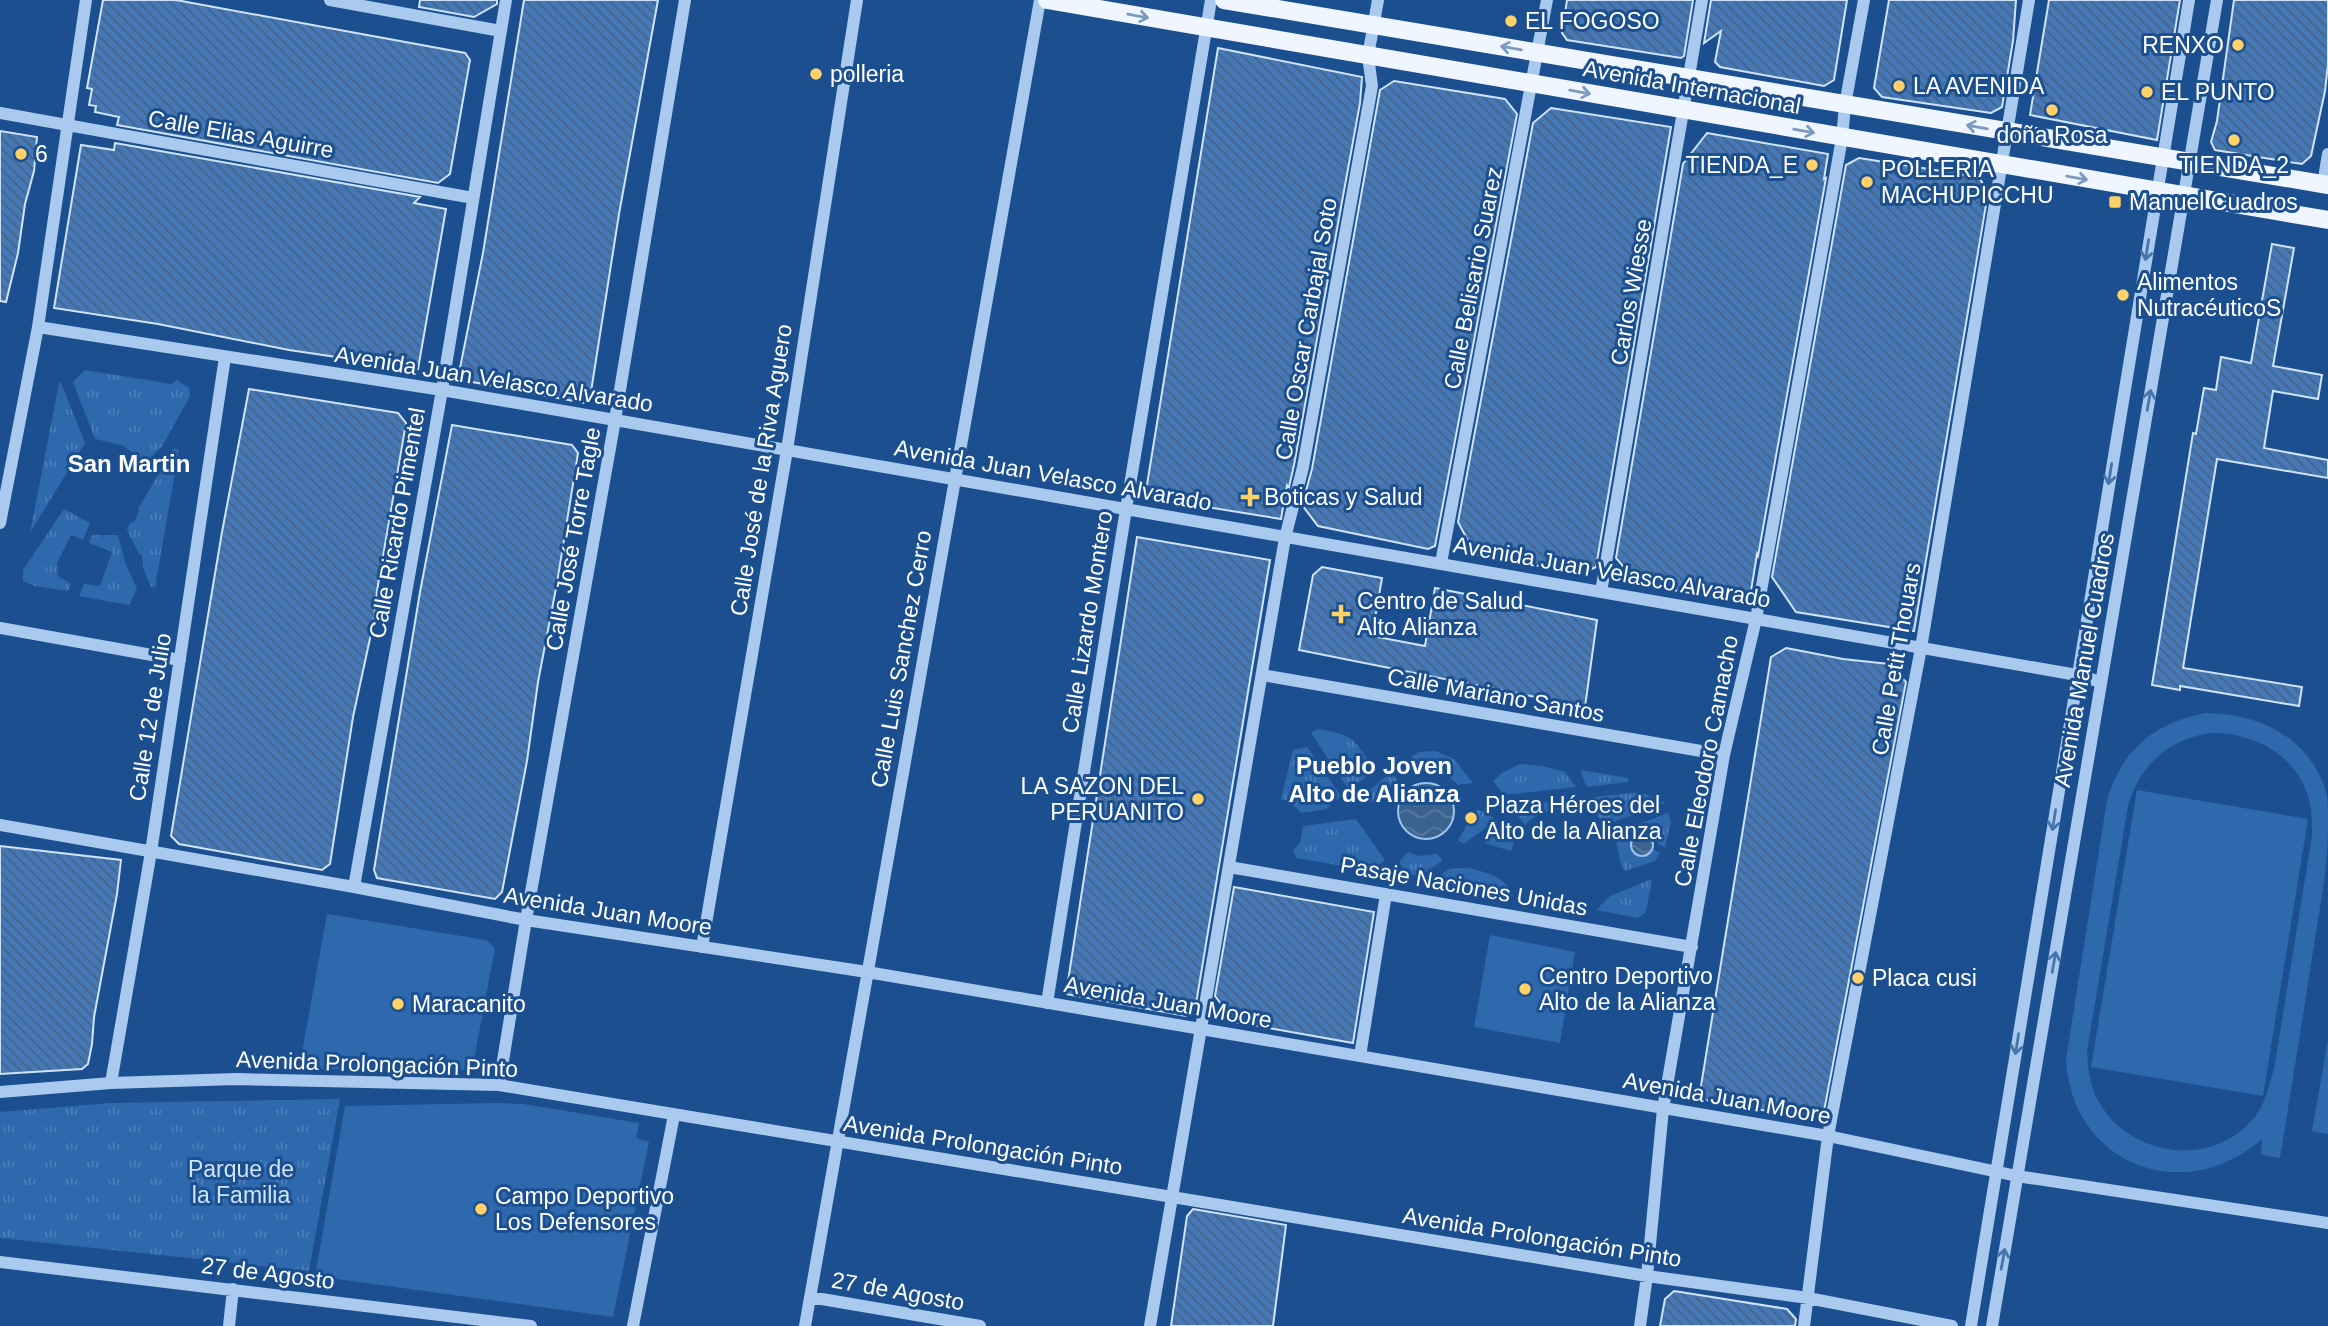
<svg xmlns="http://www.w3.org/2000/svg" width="2328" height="1326" font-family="Helvetica,sans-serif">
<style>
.grass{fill:url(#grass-tufts)}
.pitch{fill:#2e69ad;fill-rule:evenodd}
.water{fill:url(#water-waves);stroke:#9cc4f0;stroke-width:2}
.building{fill:url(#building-back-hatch);stroke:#cfe3fa;stroke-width:2}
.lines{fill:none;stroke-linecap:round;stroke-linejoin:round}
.minor{stroke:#a9c9ee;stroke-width:12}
.major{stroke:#f0f6ff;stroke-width:18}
.oneway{stroke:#7b9ac1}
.oneway2{stroke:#4674ac}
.poi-dot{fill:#ffd166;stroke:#1b4f8f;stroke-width:2.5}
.labels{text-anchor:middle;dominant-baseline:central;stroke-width:6;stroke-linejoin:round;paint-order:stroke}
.poi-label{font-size:23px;fill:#fff;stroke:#1b4f8f;text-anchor:start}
.street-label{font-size:23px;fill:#fff;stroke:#1b4f8f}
.park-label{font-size:23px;fill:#cfe3fa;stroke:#1b4f8f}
.neighbourhood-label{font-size:24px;font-weight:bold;fill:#fff;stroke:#1b4f8f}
</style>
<defs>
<pattern id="grass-tufts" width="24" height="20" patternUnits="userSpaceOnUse" patternTransform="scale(1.75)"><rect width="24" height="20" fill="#2e69ad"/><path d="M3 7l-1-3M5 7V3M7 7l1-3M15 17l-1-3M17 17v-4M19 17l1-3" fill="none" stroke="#4d80b9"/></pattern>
<pattern id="water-waves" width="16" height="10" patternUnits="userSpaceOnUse" patternTransform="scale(1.75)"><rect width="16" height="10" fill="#3c6290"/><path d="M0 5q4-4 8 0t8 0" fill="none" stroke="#597aa1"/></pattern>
<pattern id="building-back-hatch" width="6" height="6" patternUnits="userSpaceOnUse" patternTransform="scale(1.75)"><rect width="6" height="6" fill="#4478b7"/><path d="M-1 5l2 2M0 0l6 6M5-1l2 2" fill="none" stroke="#486282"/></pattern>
</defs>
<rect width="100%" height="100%" fill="#1b4f8f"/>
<path class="grass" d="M85 370 171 384 177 380 189 388 190 396 163 445 146 463 122 445 95 439 73 382Z
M59 383H61L85 443 30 533Z
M174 448 179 450 155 587H151L143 568 142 555 139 554 127 530 130 523 134 522 139 511 138 509Z
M64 509 90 523 83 540 71 535 57 563 58 576 71 584 68 591 35 586 23 581V570Z
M92 535H118L125 562 137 589 129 605 79 596 84 584 100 586 112 552 89 543Z
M1317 729C1356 735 1353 739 1375 770L1349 790 1311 733Z
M1307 747 1341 796 1326 809 1301 813 1290 802 1281 799 1293 750Z
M1436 751 1454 759 1473 783 1458 785C1445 769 1423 766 1405 774L1401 765 1419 752Z
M1520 764 1543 766 1565 772 1576 787 1504 795 1493 781 1502 773Z
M1581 770 1628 778 1629 782 1587 787 1582 776Z
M1391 773 1397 780 1389 788 1383 800 1360 804 1357 800Z
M1641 792 1665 803 1605 825 1598 817 1594 797Z
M1577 799 1578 809C1557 807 1540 810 1525 825L1511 806Z
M1477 810 1488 812 1495 821 1464 844 1458 840C1466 829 1468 819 1477 810Z
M1668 813 1671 821 1665 847 1658 844 1652 832 1643 829 1639 824Z
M1356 819 1385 860 1371 871 1296 858 1293 850 1300 843 1303 826Z
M1632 827 1637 835 1635 837 1648 855 1653 849 1660 853 1655 861 1625 871C1618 863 1620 845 1612 834Z
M1503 829 1514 842 1511 851 1484 843Z
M1408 852 1418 856 1437 854 1443 860 1421 876 1407 874 1399 862Z
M1469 868C1487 873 1506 876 1513 896L1432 881 1449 869Z
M1652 879 1646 912 1638 918 1596 910 1610 896Z
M340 1099 309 1271 0 1238V1112L110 1103Z"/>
<path class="pitch" d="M2205 713C2260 713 2312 739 2327 795 2328 805 2328 817 2328 827 2328 865 2321 901 2315 938 2304 1011 2292 1084 2280 1158L2261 1155 2262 1139C2184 1208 2071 1164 2066 1059L2107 800C2122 749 2155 723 2205 713ZM2210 733C2251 732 2292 752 2307 793 2312 807 2312 822 2312 836L2274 1069C2270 1082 2267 1097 2260 1109 2224 1168 2137 1161 2102 1107 2090 1090 2088 1071 2087 1051L2128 806C2140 765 2167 740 2210 733Z
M2137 790 2308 819 2263 1096 2091 1067Z
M327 914 486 940 495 948 474 1060 463 1070 299 1069Z
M1490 935 1575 952 1560 1043 1474 1027Z
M2328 1040V1134L2312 1131Z
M498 1103 523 1104 639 1123 636 1138 649 1142 613 1317 315 1276 345 1106Z"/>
<path class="water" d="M1398 811a28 28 0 1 1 56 0a28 28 0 1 1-56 0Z
M1631 845a11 11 0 1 1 22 0a11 11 0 1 1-22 0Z"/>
<path class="building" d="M103 0H176L465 53 470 60 450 174 438 183 117 125 119 117 95 112 96 106 89 105 92 89 87 88Z
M420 0H497V4L474 17 419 7Z
M524 0H658L619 214 590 398 584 403 467 381 460 368 483 253Z
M1567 0H1693L1684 56 1681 58 1567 40 1562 33Z
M1711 0H1847L1834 80 1824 86 1720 67 1715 62 1721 31 1704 43Z
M1889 0H2016L2013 41 2002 107 1991 113 1882 97 1874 88Z
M2049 0H2180L2157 140 2030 115Z
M2234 0H2328V64L2325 91 2311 156 2302 164 2215 150 2211 142 2217 121Z
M1218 48 1362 77 1360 103 1294 465 1289 487 1287 485 1281 519 1145 497Z
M1394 81 1505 99 1517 114 1435 546 1428 549 1318 526 1302 505 1312 469 1380 90Z
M1551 108 1671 127 1596 567 1581 574 1475 554 1458 522 1533 123Z
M0 131 37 137 34 171 25 204 18 253 6 302 0 301Z
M1707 133 1828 154 1824 179 1826 178 1758 556 1757 554 1751 591 1737 601 1638 584 1616 558 1683 164Z
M115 143 420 197 414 203 446 209 418 369 289 350 158 324 54 308 81 145 114 150Z
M1859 158 1979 177 1988 193 1914 631 1796 612 1772 577 1846 165Z
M2272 244 2294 248 2273 366 2322 375 2318 399 2273 391 2264 448 2328 460V478L2217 459 2183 668 2302 687 2299 706 2180 686V690L2152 685 2193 433 2196 434 2204 388 2216 390 2221 357 2251 363Z
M249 389 398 413 406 423 377 591 374 620 353 717 330 864 322 870 179 844 171 836 222 532Z
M452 425 572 445 578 453 557 583 538 682 527 761 502 892 495 899 377 878 374 870 420 592Z
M1137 537 1270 560 1195 1010 1186 1016 1066 994Z
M1322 567 1382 578 1372 636 1425 646 1435 588 1597 620 1585 707 1299 650 1313 575Z
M1786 648 1843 659 1889 664 1906 682 1824 1111 1807 1118 1706 1100 1700 1092 1771 657Z
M0 846 121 860 117 894 94 1017 92 1044 88 1064 82 1069 0 1074Z
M1234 887 1374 912 1353 1043 1235 1022 1215 996Z
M1193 1209 1286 1225 1273 1326H1171L1187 1216Z
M1674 1291 1787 1309 1796 1319 1795 1326H1660L1665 1299Z"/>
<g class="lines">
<path class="minor" d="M330 0 501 31
M0 113 473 198
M2323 184 2328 154
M38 327 442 390 615 420 2077 675 2101 682
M0 523 38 327 86 0
M1441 563 1547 0
M1601 592 1702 0
M0 628 180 660
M1262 675 1724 755
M0 825 354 887 526 920 867 972 1828 1136 2017 1176 2328 1223
M1229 867 1692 947
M354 887 442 390 506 0
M702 947 787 450 857 0
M1047 1003 1126 509 1211 0
M1360 1056 1386 894
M111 1083 151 852 225 357
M499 1085 526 920 615 420 685 0
M0 1092 111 1083 236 1079 499 1085 1647 1276 1808 1298 1952 1326
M0 1262 531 1326
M810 1297 980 1326
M229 1326 233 1289
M633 1326 674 1115
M805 1326 1040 0
M1150 1326 1285 538 1303 467 1372 86 1368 56 1378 0
M1640 1326 1647 1276 1663 1109 1724 755 1756 619 1842 138 1845 105 1864 0
M1804 1326 1828 1136 1921 648 2029 0
M1971 1326 2189 0
M1992 1326 2217 0"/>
<path class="major" d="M1047 0 2328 220
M1224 0 2328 185"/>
</g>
<defs><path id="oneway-shaft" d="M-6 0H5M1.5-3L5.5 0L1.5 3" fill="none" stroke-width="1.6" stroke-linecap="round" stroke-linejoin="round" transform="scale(1.75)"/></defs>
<g class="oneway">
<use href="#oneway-shaft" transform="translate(1138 16) rotate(10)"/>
<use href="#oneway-shaft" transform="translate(1511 48) rotate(-170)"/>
<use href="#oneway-shaft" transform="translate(1580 92) rotate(10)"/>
<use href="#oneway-shaft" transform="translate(1977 127) rotate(-170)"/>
<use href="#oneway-shaft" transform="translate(1804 131) rotate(10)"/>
<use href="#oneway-shaft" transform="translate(2077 178) rotate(10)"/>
</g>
<g class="oneway2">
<use href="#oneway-shaft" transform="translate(2147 250) rotate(99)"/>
<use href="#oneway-shaft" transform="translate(2149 400) rotate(-80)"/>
<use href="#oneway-shaft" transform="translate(2110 474) rotate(99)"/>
<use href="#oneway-shaft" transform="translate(2054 820) rotate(99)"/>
<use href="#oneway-shaft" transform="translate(2054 962) rotate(-80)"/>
<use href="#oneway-shaft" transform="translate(2017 1044) rotate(99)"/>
<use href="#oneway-shaft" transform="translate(2003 1259) rotate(-80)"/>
</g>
<g class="poi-dot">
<circle cx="1511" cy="21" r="7"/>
<circle cx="2238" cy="45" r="7"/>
<circle cx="816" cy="74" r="7"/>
<circle cx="1899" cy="86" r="7"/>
<circle cx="2147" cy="92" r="7"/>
<circle cx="2052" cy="110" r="7"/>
<circle cx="2234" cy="140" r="7"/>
<circle cx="21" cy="154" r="7"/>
<circle cx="1812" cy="165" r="7"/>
<circle cx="1867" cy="182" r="7"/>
<rect x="2108" y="195" width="14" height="14" rx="3.5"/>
<circle cx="2123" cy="295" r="7"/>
<path d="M1246.5 486.5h7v7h7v7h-7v7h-7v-7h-7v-7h7z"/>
<path d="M1337.5 603.5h7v7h7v7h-7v7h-7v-7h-7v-7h7z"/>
<circle cx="1198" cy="799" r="7"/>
<circle cx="1471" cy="818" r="7"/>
<circle cx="1858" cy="978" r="7"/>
<circle cx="1525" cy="989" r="7"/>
<circle cx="398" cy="1004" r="7"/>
<circle cx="481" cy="1209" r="7"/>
</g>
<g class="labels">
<g class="poi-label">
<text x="1525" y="21">EL FOGOSO</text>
<text x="2224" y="45" text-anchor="end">RENXO</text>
<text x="830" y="74">polleria</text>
<text x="1913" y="86">LA AVENIDA</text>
<text x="2161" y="92">EL PUNTO</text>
<text x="2052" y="135" text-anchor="middle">doña Rosa</text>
<text x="35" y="154">6</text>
<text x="1798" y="165" text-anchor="end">TIENDA_E</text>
<text x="2234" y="165" text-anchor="middle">TIENDA_2</text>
<text x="1881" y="169">POLLERIA<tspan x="1881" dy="26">MACHUPICCHU</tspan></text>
<text x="2129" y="202">Manuel Cuadros</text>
<text x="2137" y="282">Alimentos<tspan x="2137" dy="26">NutracéuticoS</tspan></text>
<text x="1264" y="497">Boticas y Salud</text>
<text x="1357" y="601">Centro de Salud<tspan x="1357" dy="26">Alto Alianza</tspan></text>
<text x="1184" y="786" text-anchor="end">LA SAZON DEL<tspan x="1184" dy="26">PERUANITO</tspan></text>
<text x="1485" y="805">Plaza Héroes del<tspan x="1485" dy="26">Alto de la Alianza</tspan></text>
<text x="1539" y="976">Centro Deportivo<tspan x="1539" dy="26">Alto de la Alianza</tspan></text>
<text x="1872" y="978">Placa cusi</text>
<text x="412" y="1004">Maracanito</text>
<text x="495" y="1196">Campo Deportivo<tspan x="495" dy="26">Los Defensores</tspan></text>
</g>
<g class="street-label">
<text transform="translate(1692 87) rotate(10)">Avenida Internacional</text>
<text transform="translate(241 134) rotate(10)">Calle Elias Aguirre</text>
<text transform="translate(1473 278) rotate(-79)">Calle Belisario Suarez</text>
<text transform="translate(1631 292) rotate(-80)">Carlos Wiesse</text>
<text transform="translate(1306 329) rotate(-80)">Calle Oscar Carbajal Soto</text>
<text transform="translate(494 379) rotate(9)">Avenida Juan Velasco Alvarado</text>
<text transform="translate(761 470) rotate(-81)">Calle José de la Riva Aguero</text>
<text transform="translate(1053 475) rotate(10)">Avenida Juan Velasco Alvarado</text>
<text transform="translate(397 523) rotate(-80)">Calle Ricardo Pimentel</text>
<text transform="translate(573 539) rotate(-80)">Calle José Torre Tagle</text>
<text transform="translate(1612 572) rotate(10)">Avenida Juan Velasco Alvarado</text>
<text transform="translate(1087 622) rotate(-81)">Calle Lizardo Montero</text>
<text transform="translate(901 659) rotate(-80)">Calle Luis Sanchez Cerro</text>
<text transform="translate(1896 659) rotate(-80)">Calle Petit Thouars</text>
<text transform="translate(2084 660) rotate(-80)">Avenida Manuel Cuadros</text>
<text transform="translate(1496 695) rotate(10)">Calle Mariano Santos</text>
<text transform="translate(150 717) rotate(-81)">Calle 12 de Julio</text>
<text transform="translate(1706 761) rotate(-79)">Calle Eleodoro Camacho</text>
<text transform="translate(1464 886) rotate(10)">Pasaje Naciones Unidas</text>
<text transform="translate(608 911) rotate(9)">Avenida Juan Moore</text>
<text transform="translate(1168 1002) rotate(10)">Avenida Juan Moore</text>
<text transform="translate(377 1064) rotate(2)">Avenida Prolongación Pinto</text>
<text transform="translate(1727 1098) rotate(10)">Avenida Juan Moore</text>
<text transform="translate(983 1145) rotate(9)">Avenida Prolongación Pinto</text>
<text transform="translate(1542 1237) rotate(9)">Avenida Prolongación Pinto</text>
<text transform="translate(268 1273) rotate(7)">27 de Agosto</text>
<text transform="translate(898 1291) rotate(10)">27 de Agosto</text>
</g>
<g class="park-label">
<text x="241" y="1169">Parque de<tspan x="241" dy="26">la Familia</tspan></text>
</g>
<g class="neighbourhood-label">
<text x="129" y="463">San Martin</text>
<text x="1374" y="765">Pueblo Joven<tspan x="1374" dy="28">Alto de Alianza</tspan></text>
</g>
</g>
</svg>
